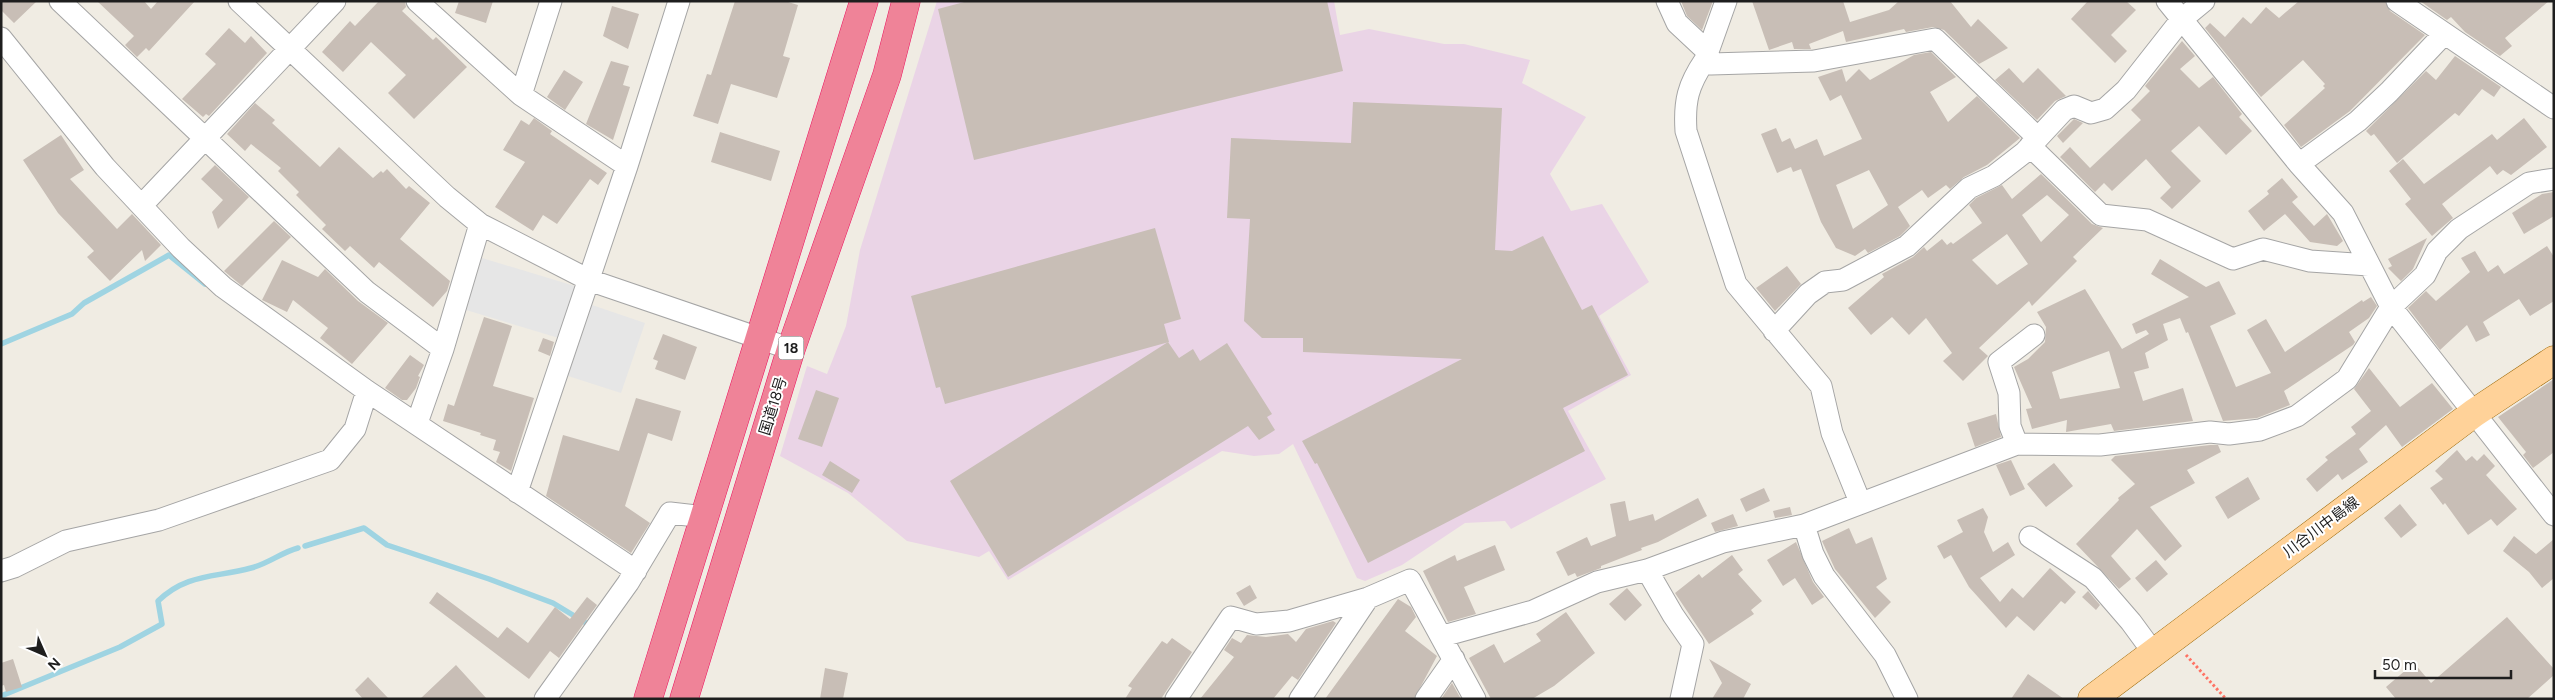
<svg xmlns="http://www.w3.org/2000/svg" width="2555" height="700" font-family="Figtree,'Noto Sans JP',sans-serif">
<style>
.industrial{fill:#ead4e6}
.parking{fill:#e6e6e6}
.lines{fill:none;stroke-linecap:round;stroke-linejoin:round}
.stream{stroke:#9fd4e2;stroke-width:5.5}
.building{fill:#c8beb6;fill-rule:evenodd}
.minor-casing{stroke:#a5a5a5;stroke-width:23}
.major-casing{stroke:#986400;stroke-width:29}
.highway-casing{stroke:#eb135f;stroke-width:29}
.path{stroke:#ff7365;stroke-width:3;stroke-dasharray:2.5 2.5;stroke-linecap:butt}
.minor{stroke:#fff;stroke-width:21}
.major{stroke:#ffd299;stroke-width:28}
.highway{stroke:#ef8398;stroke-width:28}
.labels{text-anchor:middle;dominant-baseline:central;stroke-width:4;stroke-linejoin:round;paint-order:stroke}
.shield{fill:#fff;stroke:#626262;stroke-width:1}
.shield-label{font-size:14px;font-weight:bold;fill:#1e1e1e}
.street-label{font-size:15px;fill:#1e1e1e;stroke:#fff}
</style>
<rect width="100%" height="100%" fill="#f0ece3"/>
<path class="industrial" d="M937 1H1334L1340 35 1369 29 1444 44H1464L1530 60 1522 83 1586 117 1550 174 1571 211 1602 204 1649 282 1599 316 1631 375 1568 411 1606 479 1511 529 1505 521 1465 523 1402 565 1365 581 1357 578 1293 444 1279 454 1254 456 1222 451 1008 580 989 551 979 557 907 541 848 493 780 456 807 366 827 374 846 326 860 250Z"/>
<path class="parking" d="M482 258 578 287 562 339 466 310Z
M592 305 645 323 621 393 568 376Z"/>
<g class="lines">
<path class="stream" d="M1 344 72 314 84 303 169 255 205 284
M305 546 364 528 387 545 489 579 553 603 591 626 592 625
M1 696 120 647 162 624 158 601C187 573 215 578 251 568 268 564 282 552 298 548"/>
</g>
<path class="building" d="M1 1H37L14 23 1 10Z
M97 1H144L151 9 158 1H195L149 51 146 48 137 57 125 45 134 36Z
M379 1H405L406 7 402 11 433 40 436 37 467 67 414 119 388 93 406 75 371 42 343 72 322 52 350 21 355 26Z
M459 1H493L486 23 455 13Z
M735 1H785L798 5 783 56 790 58 777 98 731 84 718 124 693 116 707 74 711 75Z
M968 1H1327L1343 71 974 160 938 9Z
M1681 1H1713L1702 30 1687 16Z
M1752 1H1843L1850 22 1889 10 1899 1H1950L1971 27 1978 19 2008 48 1979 64 1944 30 1933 27 1906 32 1904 29 1846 42 1843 31 1809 44 1811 49H1794L1792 42 1769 50Z
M2088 1H2126L2136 10 2111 35 2127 51 2115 63 2071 19Z
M2299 1H2385L2390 11 2425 35 2350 111 2301 147 2284 125 2325 88 2323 86 2325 84 2303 60 2261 97 2205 28 2210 23 2225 37 2243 17 2251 24 2266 7 2279 18Z
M2420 1H2549L2505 38 2512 46 2500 56 2465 32 2451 17 2447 20Z
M612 6 639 14 628 49 603 36Z
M229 28 245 43 251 36 267 53 209 116 206 114 203 117 182 99 216 64 205 54Z
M2182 41 2195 56 2180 69 2199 88 2213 77 2242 114 2239 117 2252 131 2226 155 2199 126 2171 151 2201 181 2172 209 2160 198 2171 187 2146 159 2112 191 2104 183 2095 192 2060 157 2070 147 2090 168 2141 120 2131 110 2150 91 2145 86Z
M1931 52 1956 77 1930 92 1948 122 1977 96 2020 138 1987 165 1964 177 1950 189 1946 185 1928 198 1922 190 1898 207 1910 226 1900 236 1868 253 1865 249 1855 256 1836 248 1821 222 1801 169 1793 172 1791 167 1777 173 1761 134 1776 128 1782 142 1790 138 1795 149 1817 139 1824 156 1862 139 1841 95 1830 101 1818 77 1842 69 1846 82 1859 69 1870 80 1914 55ZM1869 170 1888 205 1853 229 1836 185Z
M2455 56 2501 87 2494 97 2482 89 2459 116 2455 113 2397 163 2374 134 2371 136 2366 131 2426 71 2436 80Z
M611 61 629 66 623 85 630 87 613 140 586 124Z
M2009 68 2023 83 2038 68 2066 96 2055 101 2037 120 1995 80Z
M564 70 583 82 565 110 547 97Z
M1353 102 1502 108 1495 250 1512 251 1543 236 1582 310 1592 305 1628 375 1563 408 1585 451 1368 563 1317 463 1315 464 1302 441 1462 359 1303 352V338H1262L1244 321 1250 219 1227 218 1231 138 1351 143Z
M255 103 275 120 272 123 320 167 339 147 373 178 381 171 383 173 387 169 406 189 409 186 430 203 400 239 450 281 447 291 433 307 379 262 374 268 350 246 345 251 322 229 326 225 296 195 299 192 278 171 281 168 251 144 245 151 227 134Z
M534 118 552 131 550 134 607 173 598 185 590 179 557 224 543 215 533 231 495 207 525 162 503 150 521 120 529 125Z
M2524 118 2547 147 2511 175 2503 170 2497 175 2490 166 2442 204 2453 218 2432 236 2405 204 2411 199 2389 171 2403 159 2424 184 2492 134 2497 140Z
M2074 119 2083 123 2063 143 2057 136Z
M720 132 780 151 771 181 711 162Z
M61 135 84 170 70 179 117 229 132 214 161 245 145 261 142 250 110 281 87 257 94 251 58 213 23 160Z
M215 165 249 197 218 229 212 212 223 200 201 179Z
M2041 174 2092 224 2103 228 2073 257 2077 261 2032 306 2029 301 1979 348 1988 356 1963 381 1943 361 1952 353 1926 318 1909 335 1892 317 1871 335 1848 308 1884 277 1882 274 1913 257 1924 247 1927 251 1942 239 1947 245 1951 242 1953 244 1982 223 1969 205 1976 198 2002 185 2012 199ZM2047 195 2069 215 2041 242 2022 215ZM2007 234 2028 264 1997 285 1972 260Z
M2282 178 2298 197 2292 202 2314 226 2327 214 2343 241 2337 246 2310 242 2285 214 2264 231 2248 211 2269 194 2267 191Z
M2554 192V216L2524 234 2512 213 2542 194Z
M274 221 291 237 242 286 224 271Z
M1155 228 1181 319 1164 324 1169 342 945 404 940 387 936 388 911 296Z
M2427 238 2413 269 2401 281 2388 268 2392 266 2388 259Z
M2547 246 2554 257V301L2530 316 2519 299 2483 322 2490 335 2476 342 2467 325 2440 350 2408 308 2426 291 2436 301 2470 272 2461 258 2475 251 2488 272 2498 265 2504 274Z
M2160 259 2206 287 2219 281 2236 314 2210 326 2236 387 2271 373 2247 330 2266 319 2285 352 2362 300 2363 302 2371 297 2377 306 2369 318 2349 332 2355 342 2353 345 2284 391 2290 405 2257 418 2223 421 2188 332 2186 333 2180 318 2163 324 2168 340 2145 353 2149 368 2134 372 2143 401 2183 388 2193 421 2114 431 2111 424 2066 432 2067 420 2032 429 2026 409 2032 408 2014 367 2028 359 2045 342 2046 327 2037 312 2085 289 2122 349 2149 334 2146 330 2136 334 2132 324 2189 297 2151 274ZM2109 351 2120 388 2060 399 2052 372Z
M282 260 318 277 325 269 358 301 388 323 352 364 320 338 328 328 293 300 287 312 262 300Z
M1787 266 1801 284 1775 311 1756 288Z
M484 317 512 326 493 386 534 398 511 471 496 462 500 452 493 450 496 440 480 435 481 433 443 421 448 404 454 406Z
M663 334 697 347 685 380 655 369 658 361 653 359Z
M543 338 554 342 550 356 538 351Z
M1168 342 1179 358 1193 349 1200 361 1227 343 1272 414 1267 417 1275 430 1259 440 1248 426 1008 577 950 481Z
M410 355 424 365 418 376 420 377 416 388 407 400H402L385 388Z
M2369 368 2400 407 2432 383 2453 409 2402 447 2386 425 2359 449 2368 462 2342 480 2338 474 2317 492 2306 479 2328 460 2325 457 2356 434 2351 427 2371 411 2354 389Z
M2554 379V452L2533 468 2523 455 2526 452 2498 417Z
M816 390 839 398 822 447 798 439Z
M636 398 681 411 672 441 648 433 625 506 650 523 631 553 546 496 563 435 619 451Z
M1996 414 2001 437 1975 447 1967 423Z
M2210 445H2218L2221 452 2187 470 2195 483 2150 507 2182 546 2165 561 2137 529 2111 556 2131 579 2119 589 2076 544 2119 500 2118 498 2135 484 2111 460 2115 456Z
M2457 450 2466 461 2472 456 2477 461 2484 454 2495 466 2486 475 2517 509 2497 526 2491 519 2468 535 2445 503 2443 505 2430 488 2443 479 2435 471Z
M2011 460 2025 489 2010 496 1996 465Z
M830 461 860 480 852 493 822 475Z
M2054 463 2073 486 2046 507 2027 484Z
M2248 477 2260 499 2228 519 2215 497Z
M1764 488 1770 501 1746 512 1740 499Z
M1698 498 1707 516 1658 542 1641 548 1642 550 1601 566V568L1577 577 1575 573 1568 576 1556 552 1587 537 1591 546 1616 536 1610 504 1625 501 1629 521 1653 514 1655 521Z
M2400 504 2417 525 2401 538 2384 518Z
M1790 507 1792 515 1775 518 1773 511Z
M1983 508 1988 517 1984 532 1993 552 2008 542 2015 555 1980 578 2000 602 2012 588 2023 598 2050 568 2076 592 2065 604 2061 601 2034 631 2017 616 2006 628 1969 587 1951 555 1944 559 1937 546 1963 532 1957 520Z
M1733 514 1738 526 1715 532 1711 523Z
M1849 528 1856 544 1872 537 1887 579 1876 587 1891 602 1875 618 1835 569 1822 541Z
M2514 536 2536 554 2554 539V578L2542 588 2529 572 2503 551Z
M1796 542 1813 582 1824 597 1812 605 1795 578 1783 586 1767 560Z
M1495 545 1505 570 1464 587 1476 614 1448 622 1423 571 1455 555 1457 561Z
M1732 555 1743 570 1738 574 1762 601 1751 610 1754 614 1709 644 1675 593 1699 574 1702 578Z
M2156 560 2168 574 2147 592 2135 578Z
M1250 585 1257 598 1244 606 1236 593Z
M1627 588 1642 605 1625 621 1609 604Z
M2088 591 2100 605 2096 610 2082 597Z
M437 592 498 638 507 627 528 643 555 607 570 619 587 597 597 605 559 658 550 651 529 679 429 603Z
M1398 599 1411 607 1416 617 1405 631 1437 656 1414 699H1325Z
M1566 612 1595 653 1554 686 1532 699H1491L1469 658 1494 644 1504 663 1541 641 1536 634Z
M2507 617 2554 669V675L2527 699H2396L2386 687 2414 663 2431 683Z
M1333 621 1336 623 1298 680 1292 676 1273 699H1200L1234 657 1224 650 1232 638 1241 643 1247 635 1266 637 1288 634 1296 642 1306 629Z
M1172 638 1192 652 1161 699H1125L1132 688 1128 686 1162 641 1167 644Z
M13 659 22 687 6 692 4 685 1 686V663Z
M1709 659 1751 684 1743 699H1712L1722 683Z
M456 665 487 699H420Z
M825 668 848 673 843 699H820Z
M2028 674 2064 699H2011Z
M368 677 389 699H363L355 690Z
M1452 683 1461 699H1441Z"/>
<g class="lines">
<defs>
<path id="minor" d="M60 1 367 292 443 349
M239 1 447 197 480 224 589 280 791 349
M417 1 521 95 627 166
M1667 1 1677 23 1708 52
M1726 1 1705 60 1711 64 1814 61 1935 39 2038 138
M2167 1 2299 164 2343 213 2391 307 2554 515
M2397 1 2554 108
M1 38 105 167 181 248 223 287 367 391 636 571
M1705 60C1688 85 1684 101 1686 131L1736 284 1821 386 1832 433 1860 502
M521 95 551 1
M2030 146 2101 215 2147 220 2233 259 2263 249 2310 261 2369 265
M2299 164 2358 121 2389 92 2444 34
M142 205 335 1
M1774 331 1808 294 1825 282 1843 280 1907 246 1969 188 1994 176 2025 152 2064 110 2074 106 2091 113 2105 109 2126 90 2181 20 2204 1
M417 423 443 349 480 224
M2017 444 2010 426 2009 393 1999 362 2034 335
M517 492 627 166 679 1
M1804 525 1813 554 1824 576 1885 655 1907 699
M2030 537 2093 578 2131 622 2153 652
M1647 570 1673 615 1693 644 1681 699
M1 571 14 567 66 541 159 520 330 460 355 429 367 391
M1443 636 1533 611 1597 582 1647 570 1723 542 1804 525 2017 444 2100 445 2210 432 2229 434 2260 430 2297 416 2347 379 2391 307 2425 275 2437 251 2459 229 2529 183 2554 179
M545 699 628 583 670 513 705 517
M1176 699 1231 617 1256 624 1289 621 1368 598 1410 580 1475 699
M1300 699 1368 598
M1426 699 1454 659"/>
<path id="major" d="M2092 699 2474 413 2554 360"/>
<path id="highway" d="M648 699 864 1
M684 699 791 349 887 75 906 1"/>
</defs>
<use href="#minor" class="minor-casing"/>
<use href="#major" class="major-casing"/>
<use href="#highway" class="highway-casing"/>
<path class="path" d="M2186 655 2226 699"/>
<use href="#minor" class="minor"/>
<use href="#major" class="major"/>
<use href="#highway" class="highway"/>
</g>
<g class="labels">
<rect class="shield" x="778.5" y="336.5" width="25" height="23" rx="4"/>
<g class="shield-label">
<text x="791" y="348">18</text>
</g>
<g class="street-label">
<text transform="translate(773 406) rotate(-73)">国道18号</text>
<text transform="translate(2321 527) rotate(-37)">川合川中島線</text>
</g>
</g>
<rect width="2555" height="700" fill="none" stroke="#1e1e1e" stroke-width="5"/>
<g transform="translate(45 655) rotate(135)" stroke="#ffffff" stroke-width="4" paint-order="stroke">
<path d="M0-4L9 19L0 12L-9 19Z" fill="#1e1e1e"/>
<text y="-8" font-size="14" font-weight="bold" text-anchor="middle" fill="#1e1e1e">N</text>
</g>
<path d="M2375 670v8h136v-8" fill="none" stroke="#1e1e1e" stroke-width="2.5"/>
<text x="2382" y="670" font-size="15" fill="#1e1e1e" stroke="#ffffff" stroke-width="4" paint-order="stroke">50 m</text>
</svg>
